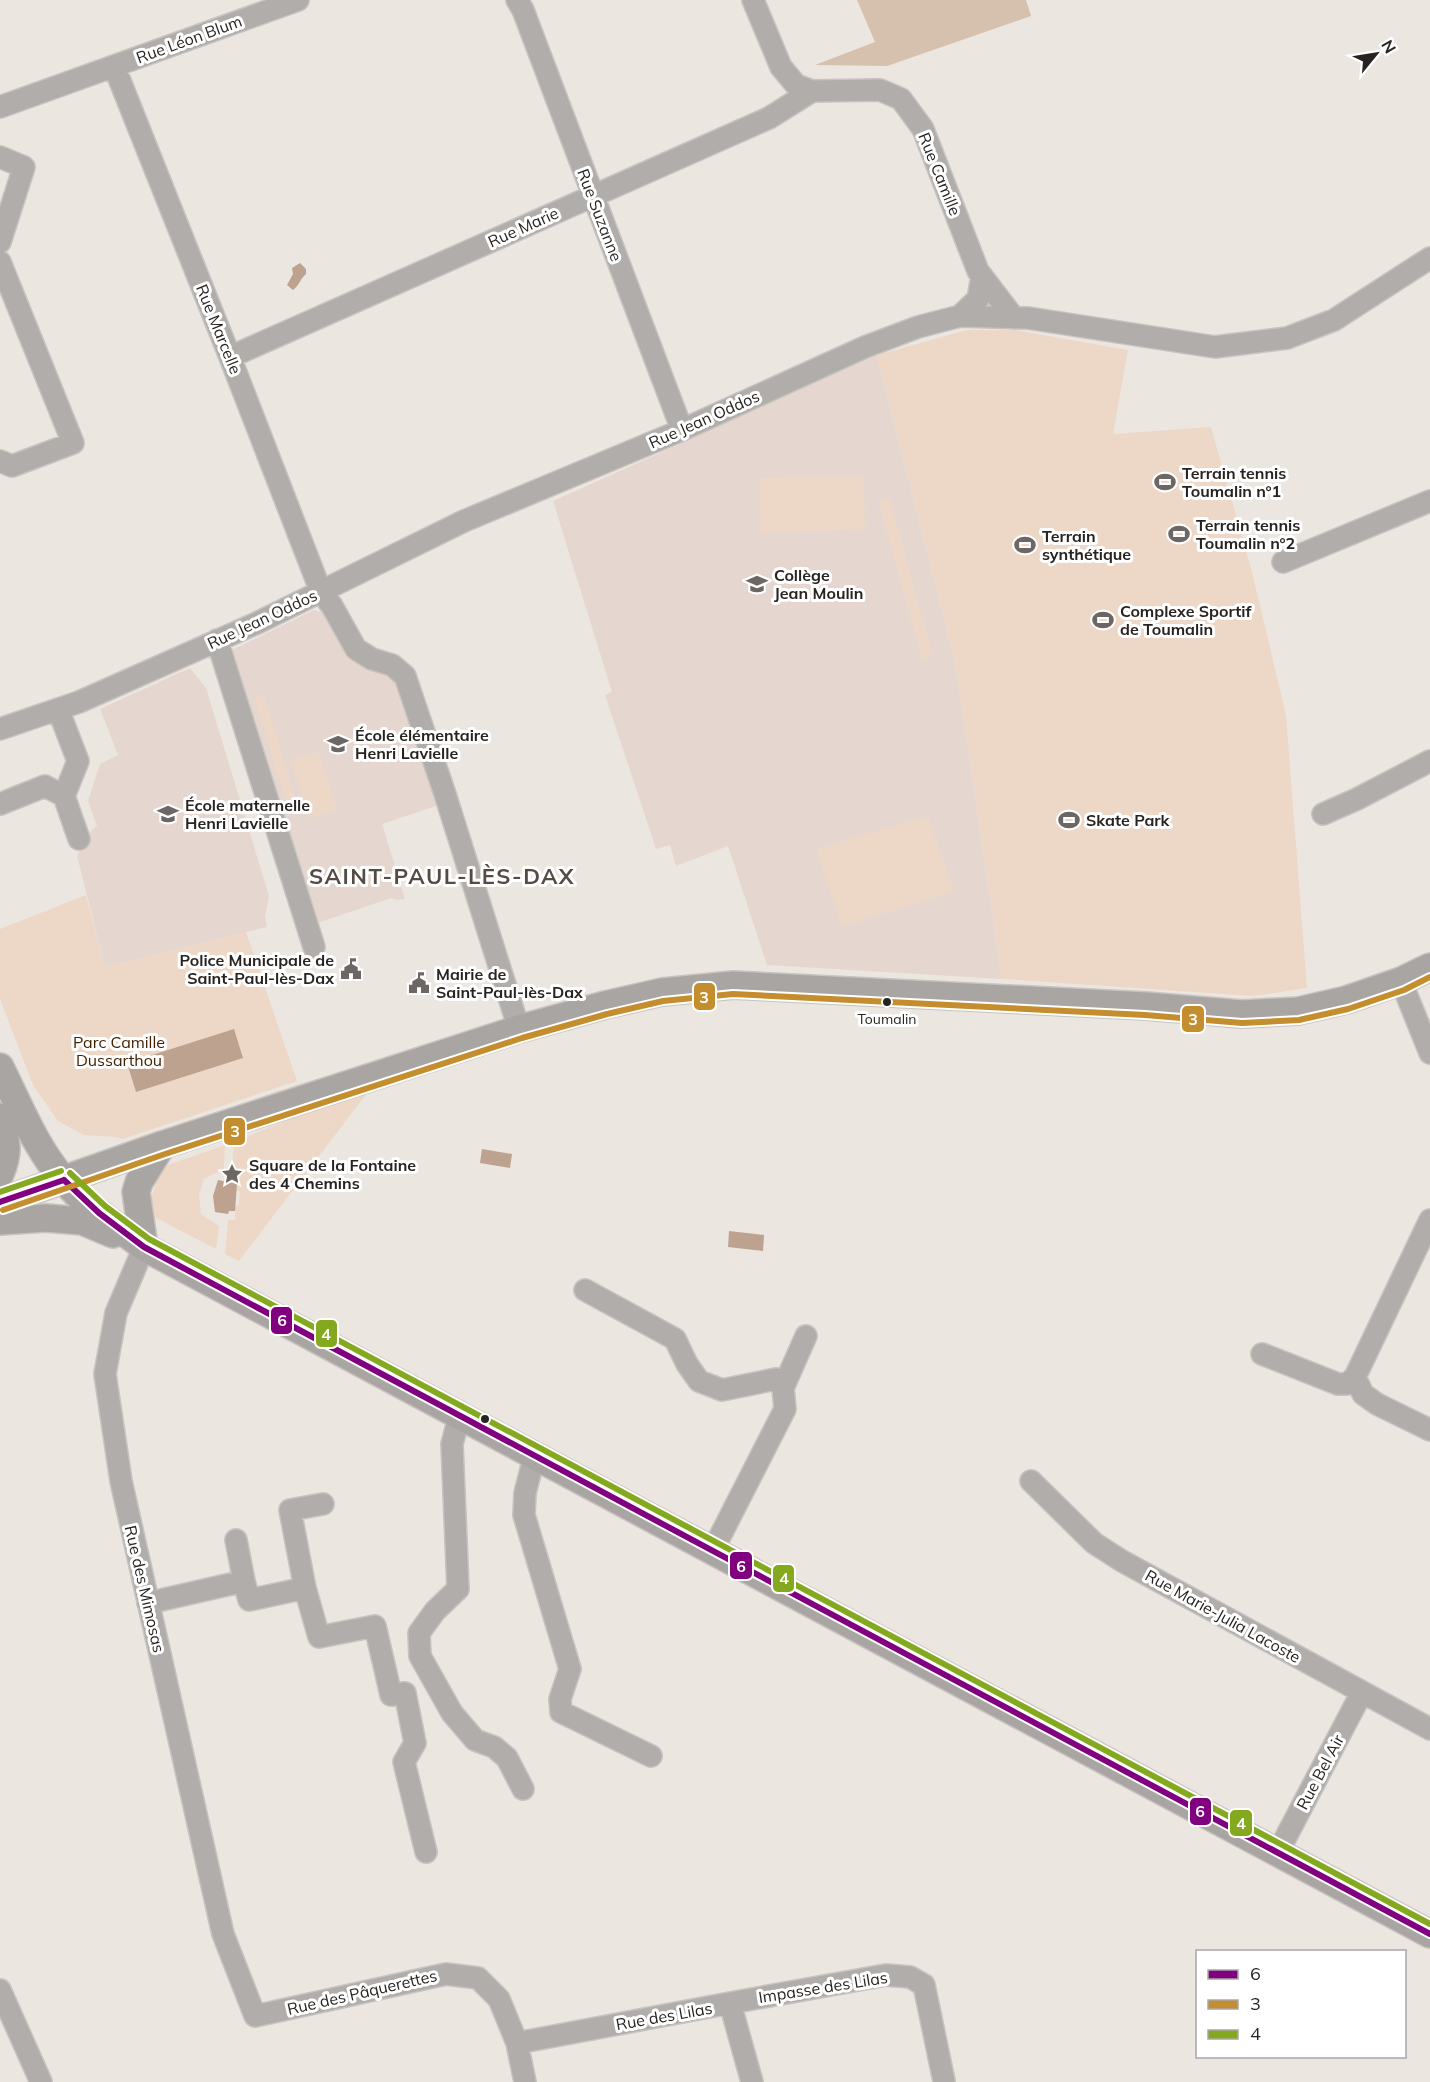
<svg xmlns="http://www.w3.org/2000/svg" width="1430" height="2082" font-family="Mulish,sans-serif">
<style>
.built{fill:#e5d7cf}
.green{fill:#edd8c8}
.forest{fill:#d6c0ae}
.water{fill:#bca28f}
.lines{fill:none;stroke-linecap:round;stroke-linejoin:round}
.minor-casing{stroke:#c8c3bf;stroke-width:24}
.major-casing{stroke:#c8c3bf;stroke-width:30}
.minor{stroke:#b0adab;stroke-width:21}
.major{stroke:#a9a5a3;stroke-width:27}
.bus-1-casing{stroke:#fff;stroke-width:10}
.bus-2-casing{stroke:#fff;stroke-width:10}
.bus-3-casing{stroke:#fff;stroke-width:10}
.bus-1{stroke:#800080;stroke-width:6}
.bus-2{stroke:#c48e2e;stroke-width:6}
.bus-3{stroke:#84a91f;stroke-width:6}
.bus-dot{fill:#272320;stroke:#fff;stroke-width:2}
.labels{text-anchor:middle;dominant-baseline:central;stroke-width:6;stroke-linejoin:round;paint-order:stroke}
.bus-label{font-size:14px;fill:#272320;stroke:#fff}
.street-label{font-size:16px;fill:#272320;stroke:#fff}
.poi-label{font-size:16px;font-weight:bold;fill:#272320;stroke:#fff;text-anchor:start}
.park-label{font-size:16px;fill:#442101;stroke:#fff}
.district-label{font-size:22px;font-weight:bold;letter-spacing:1.5px;fill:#554b43;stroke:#fff}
.line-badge{stroke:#fff;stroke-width:2}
.badge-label{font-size:16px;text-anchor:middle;font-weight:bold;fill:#fff}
</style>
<rect width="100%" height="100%" fill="#ece6e1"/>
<path class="built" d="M877 355 956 667 1002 979 767 965 728 846 676 866 670 845 656 849 605 695 612 692 553 501Z
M314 610 327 614 394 672 442 804 382 824 405 899 397 900 391 898 312 925 226 653Z
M190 668 206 688 269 896 265 917 267 927 105 967 77 856 86 835 97 826 88 801 100 764 118 755 100 709Z"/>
<path class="green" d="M967 330H1014L1128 350 1113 434 1211 427 1252 572 1286 715 1307 988 1254 996 1002 979 956 667 877 355Z
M864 477 865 529 761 533 760 478Z
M890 499 933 657 922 660 879 502Z
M264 696 298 808 289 811 255 698Z
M318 752 338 810 309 819 291 760Z
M928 816 954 891 842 927 816 849Z
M86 895 105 967 246 932 297 1081 123 1139 114 1137 84 1135 58 1121 33 1085 0 999V929Z
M374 1084 239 1261 225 1254 228 1220H235V1206H239L240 1191H236L237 1176H231L234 1142Z
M225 1145 224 1169 204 1179 199 1195 201 1214 219 1226 216 1249 156 1218 151 1207V1198L158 1177 168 1165Z"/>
<path class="forest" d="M857 0H1026L1031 16 887 66 815 65 875 42Z"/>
<path class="water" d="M300 263 306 269V274C300 279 299 286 293 290L287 285 293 274 292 268Z
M234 1029 243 1058 136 1092 127 1063Z
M482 1149 512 1154 510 1168 480 1163Z
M218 1180 237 1184 235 1211H229L228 1214 215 1212 213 1196Z
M729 1231 764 1235 763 1251 728 1247Z"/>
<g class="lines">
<defs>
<path id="minor" d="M517 0 523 10 682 430
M753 0 781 67 796 85 812 91 880 90 901 99 923 129 978 271 1014 318
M114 66 230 357 321 592 332 606 356 649 372 659 392 665 405 676 445 794 519 1029
M0 107 298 0
M0 157 24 167 0 242
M0 262 73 443 12 466 0 461
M960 316 978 299 982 276
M230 357 769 118 812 91
M1283 562 1430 501
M217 640 314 947
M58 709 78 761 64 796 79 839
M0 729 79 702 257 623 464 521 682 430 865 347 918 327 960 316 1028 318 1215 347 1287 338 1334 320 1430 258
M0 804 45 786 64 796
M1323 814 1357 799 1430 761
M1401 981 1430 1053
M144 1247 116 1313 105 1374 121 1481 223 1934 255 2016 446 1974 478 1978 499 1999 517 2043 525 2082
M585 1290 675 1339 687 1364 699 1381 722 1390 776 1379 783 1388 785 1409 713 1550
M1262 1354 1338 1384H1347L1355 1377 1363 1394 1377 1404 1430 1430
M1355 1377 1430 1220
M783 1388 806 1336
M460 1414 452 1444 458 1589 435 1611 419 1633 420 1656 452 1713 475 1740 494 1747 507 1758 523 1789
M535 1454 525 1493 524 1515 570 1669 560 1699 561 1712 651 1756
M1031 1481 1094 1543 1122 1561 1430 1729
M236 1540 244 1581
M305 1588 290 1510 323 1504
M148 1603 244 1581 249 1600 305 1588 319 1637 375 1626 391 1695 405 1693 415 1743 404 1762 426 1852
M1278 1852 1362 1692
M0 1990 41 2082
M730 2003 886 1975 910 1977 924 1985 944 2081
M517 2043 730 2003 752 2082"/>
<path id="major" d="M0 1067C19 1105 35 1147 63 1179 85 1206 117 1226 144 1247L1430 1934
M0 1117C6 1140 10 1151 0 1174
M0 1202 162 1145 519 1029 605 1005 662 992 733 985 1146 1006 1242 1014 1298 1011 1346 1000 1401 981 1430 967
M0 1221 46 1218 82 1221 113 1234
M144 1247 136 1192 139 1182 162 1145"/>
</defs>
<use href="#minor" class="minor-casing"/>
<use href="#major" class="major-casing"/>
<use href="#minor" class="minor"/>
<use href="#major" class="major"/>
<defs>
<path id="bus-1" d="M64 1180 99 1213 144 1247 1430 1934
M0 1202 64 1180"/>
<path id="bus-2" d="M3 1210 165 1154 522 1038 607 1014 663 1001 733 994 1145 1015 1242 1023 1299 1020 1348 1009 1404 990 1430 977"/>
<path id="bus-3" d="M70 1173 105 1206 149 1239 1430 1924
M0 1192 61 1171"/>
</defs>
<use href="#bus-1" class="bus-1-casing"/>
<use href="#bus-2" class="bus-2-casing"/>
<use href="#bus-3" class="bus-3-casing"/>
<use href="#bus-1" class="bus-1"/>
<use href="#bus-2" class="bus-2"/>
<use href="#bus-3" class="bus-3"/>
</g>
<defs>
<symbol id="stadium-bare" viewBox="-9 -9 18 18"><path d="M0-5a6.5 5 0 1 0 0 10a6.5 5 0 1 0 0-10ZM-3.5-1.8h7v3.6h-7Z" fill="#6c6764" stroke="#fff" stroke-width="2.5" paint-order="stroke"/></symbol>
<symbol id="school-bare" viewBox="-9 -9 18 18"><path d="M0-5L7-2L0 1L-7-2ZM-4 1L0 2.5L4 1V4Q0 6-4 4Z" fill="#6c6764" stroke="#fff" stroke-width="2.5" paint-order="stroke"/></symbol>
<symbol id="civic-bare" viewBox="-9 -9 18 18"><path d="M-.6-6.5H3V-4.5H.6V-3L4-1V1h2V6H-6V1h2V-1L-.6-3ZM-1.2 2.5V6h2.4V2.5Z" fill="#6c6764" stroke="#fff" stroke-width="2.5" paint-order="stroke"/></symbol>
<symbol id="sight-bare" viewBox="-9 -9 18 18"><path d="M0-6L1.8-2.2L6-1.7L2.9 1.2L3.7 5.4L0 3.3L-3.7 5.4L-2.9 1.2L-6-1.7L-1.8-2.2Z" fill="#6c6764" stroke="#fff" stroke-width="2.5" paint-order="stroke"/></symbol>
</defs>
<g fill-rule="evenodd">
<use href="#stadium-bare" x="1150" y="467" width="30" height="30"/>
<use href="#stadium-bare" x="1164" y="519" width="30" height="30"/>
<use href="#stadium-bare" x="1010" y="530" width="30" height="30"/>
<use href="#school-bare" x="742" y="569" width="30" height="30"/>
<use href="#stadium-bare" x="1088" y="605" width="30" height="30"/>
<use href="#school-bare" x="323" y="729" width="30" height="30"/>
<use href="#school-bare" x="153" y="799" width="30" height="30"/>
<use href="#stadium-bare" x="1054" y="805" width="30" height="30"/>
<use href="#civic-bare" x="336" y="954" width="30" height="30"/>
<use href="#civic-bare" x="404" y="968" width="30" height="30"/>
<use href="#sight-bare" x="217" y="1159" width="30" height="30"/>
</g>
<g class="bus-dot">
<circle cx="887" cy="1002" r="5"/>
<circle cx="485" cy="1419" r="5"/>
</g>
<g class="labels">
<g class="bus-label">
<text x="887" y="1019">Toumalin</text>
</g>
<g class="street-label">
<text transform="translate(189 39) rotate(-20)">Rue Léon Blum</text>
<text transform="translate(940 174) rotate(68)">Rue Camille</text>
<text transform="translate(600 215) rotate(69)">Rue Suzanne</text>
<text transform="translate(523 227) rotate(-24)">Rue Marie</text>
<text transform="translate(219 329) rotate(68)">Rue Marcelle</text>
<text transform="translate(704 419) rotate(-24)">Rue Jean Oddos</text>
<text transform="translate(262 619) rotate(-25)">Rue Jean Oddos</text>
<text transform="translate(145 1589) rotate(77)">Rue des Mimosas</text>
<text transform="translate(1223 1616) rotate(29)">Rue Marie-Julia Lacoste</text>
<text transform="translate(1320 1772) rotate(-62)">Rue Bel Air</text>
<text transform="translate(823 1987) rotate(-9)">Impasse des Lilas</text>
<text transform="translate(362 1992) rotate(-13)">Rue des Pâquerettes</text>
<text transform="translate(664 2016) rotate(-10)">Rue des Lilas</text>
</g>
<g class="poi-label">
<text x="1182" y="473">Terrain tennis<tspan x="1182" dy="18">Toumalin n°1</tspan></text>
<text x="1196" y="525">Terrain tennis<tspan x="1196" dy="18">Toumalin n°2</tspan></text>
<text x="1042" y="536">Terrain<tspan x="1042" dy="18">synthétique</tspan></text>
<text x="774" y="575">Collège<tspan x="774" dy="18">Jean Moulin</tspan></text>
<text x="1120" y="611">Complexe Sportif<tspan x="1120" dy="18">de Toumalin</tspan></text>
<text x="355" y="735">École élémentaire<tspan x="355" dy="18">Henri Lavielle</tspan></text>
<text x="185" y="805">École maternelle<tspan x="185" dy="18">Henri Lavielle</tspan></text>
<text x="1086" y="820">Skate Park</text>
<text x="334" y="960" text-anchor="end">Police Municipale de<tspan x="334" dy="18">Saint-Paul-lès-Dax</tspan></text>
<text x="436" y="974">Mairie de<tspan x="436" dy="18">Saint-Paul-lès-Dax</tspan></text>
<text x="249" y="1165">Square de la Fontaine<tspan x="249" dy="18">des 4 Chemins</tspan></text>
</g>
<g class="park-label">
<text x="119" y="1042">Parc Camille<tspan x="119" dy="18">Dussarthou</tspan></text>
</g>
<g class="district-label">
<text x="442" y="876">SAINT-PAUL-LÈS-DAX</text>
</g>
</g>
<g class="line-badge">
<rect x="693" y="982" width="23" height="29" rx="6" fill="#c48e2e"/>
<rect x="1181" y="1005" width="24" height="28" rx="6" fill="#c48e2e"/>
<rect x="223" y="1117" width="23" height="29" rx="6" fill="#c48e2e"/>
<rect x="270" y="1306" width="23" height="29" rx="6" fill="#800080"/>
<rect x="315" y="1319" width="23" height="29" rx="6" fill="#84a91f"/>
<rect x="729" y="1551" width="24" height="29" rx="6" fill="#800080"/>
<rect x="772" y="1564" width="23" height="29" rx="6" fill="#84a91f"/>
<rect x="1189" y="1797" width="23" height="29" rx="6" fill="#800080"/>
<rect x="1229" y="1809" width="24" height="28" rx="6" fill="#84a91f"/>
</g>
<g class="badge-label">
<text x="704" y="1003">3</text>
<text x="1193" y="1025">3</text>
<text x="235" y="1137">3</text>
<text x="282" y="1326">6</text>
<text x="326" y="1340">4</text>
<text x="741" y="1572">6</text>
<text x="784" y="1584">4</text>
<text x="1200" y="1817">6</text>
<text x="1241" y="1829">4</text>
</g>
<rect x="1196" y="1950" width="210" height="108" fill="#ffffff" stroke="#a9a7a6" stroke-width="1.5"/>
<rect x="1208" y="1970" width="30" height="9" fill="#800080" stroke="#a9a7a6" stroke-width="1.5"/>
<text x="1250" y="1980" font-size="18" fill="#272320">6</text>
<rect x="1208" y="2000" width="30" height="9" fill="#c48e2e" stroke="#a9a7a6" stroke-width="1.5"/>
<text x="1250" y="2010" font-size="18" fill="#272320">3</text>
<rect x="1208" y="2030" width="30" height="9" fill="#84a91f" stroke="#a9a7a6" stroke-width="1.5"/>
<text x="1250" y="2040" font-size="18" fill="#272320">4</text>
<g transform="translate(1376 54) rotate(60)" stroke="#ffffff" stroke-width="4.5" paint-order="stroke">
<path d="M0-4.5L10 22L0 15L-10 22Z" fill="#272320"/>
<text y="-9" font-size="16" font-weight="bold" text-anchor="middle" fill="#272320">N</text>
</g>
</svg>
